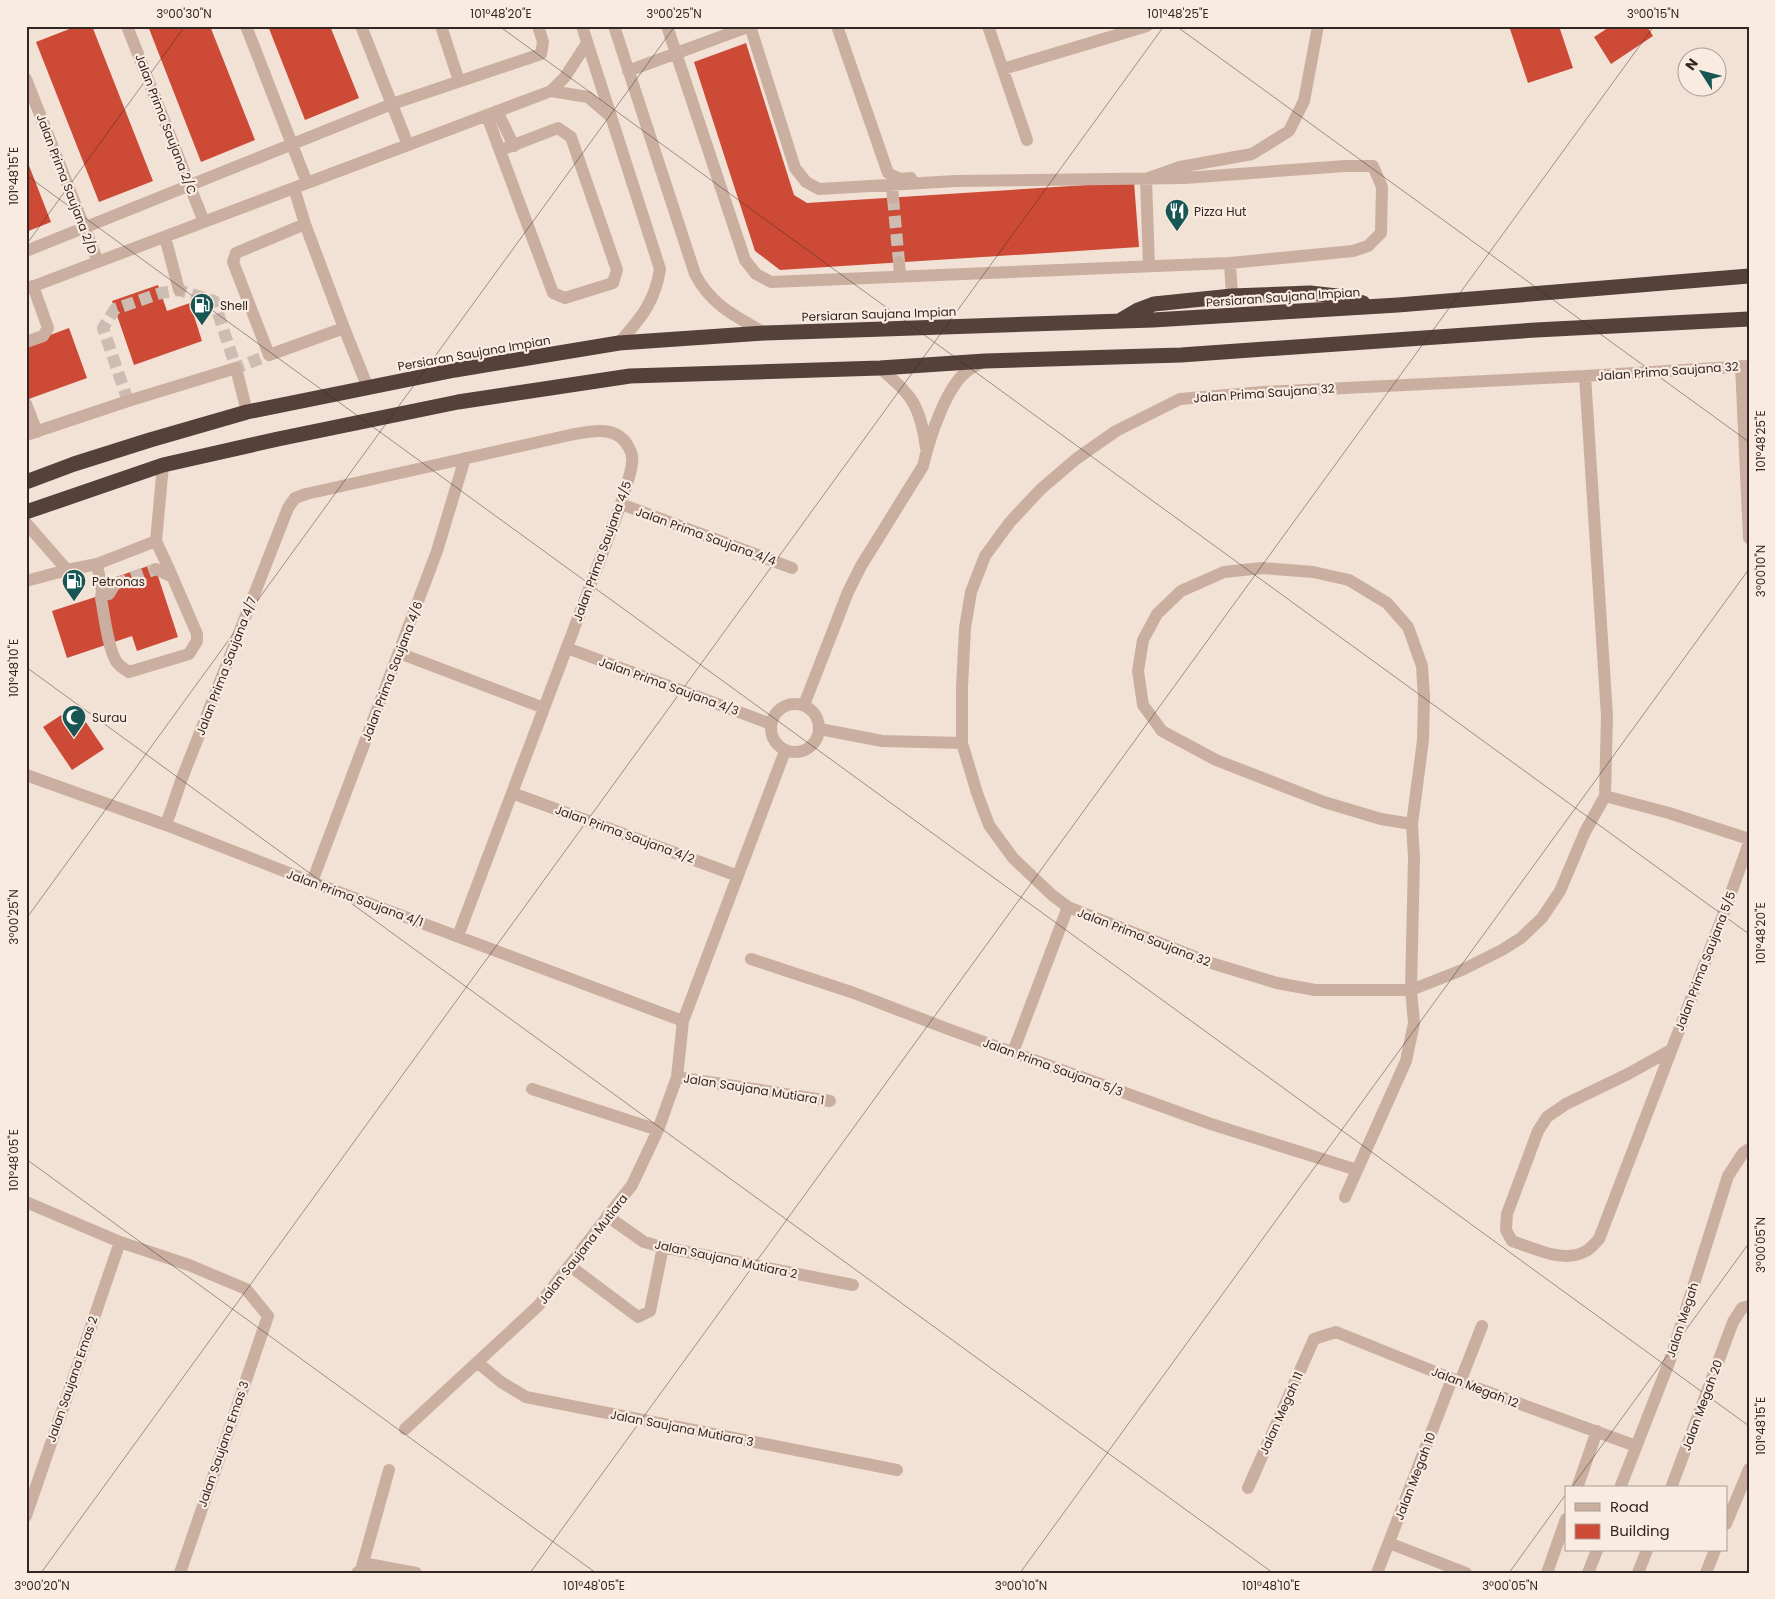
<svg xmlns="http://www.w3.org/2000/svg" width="1775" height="1599" font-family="Poppins,sans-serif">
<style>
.building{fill:#cd4a37}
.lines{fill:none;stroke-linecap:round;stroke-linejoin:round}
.minor-tunnel{stroke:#ccbcb2;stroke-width:12;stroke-dasharray:12 6;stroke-linecap:butt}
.minor{stroke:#caafa0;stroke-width:12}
.highway{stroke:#55403a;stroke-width:15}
.ticks{fill:none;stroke:#332724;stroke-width:1;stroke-opacity:0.45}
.labels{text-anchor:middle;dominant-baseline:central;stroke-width:4.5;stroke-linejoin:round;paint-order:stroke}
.street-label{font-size:12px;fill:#332724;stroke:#faebe1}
.poi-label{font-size:12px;fill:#332724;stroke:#faebe1;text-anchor:start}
.neatline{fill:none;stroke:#332724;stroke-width:2}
.ticks-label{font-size:12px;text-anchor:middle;fill:#332724}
</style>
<rect width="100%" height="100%" fill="#f2e1d5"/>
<path class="building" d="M77 26H92L153 181 99 202 36 42Z
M148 26H210L255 140 201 162Z
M268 26H330L359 98 305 120Z
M1509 26H1559L1573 68 1528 83Z
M1611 26H1647L1653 36 1611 64 1594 37Z
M746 43 794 195 807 203 1134 182 1139 247 780 270 755 251 694 62Z
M26 158 51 222 26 232Z
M158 285 167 311 190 303 202 341 134 365 112 301Z
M69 328 87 378 26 400V344Z
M154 564 178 637 137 651 132 636 67 658 52 611 117 590 113 578Z
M75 706 104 749 72 770 43 727Z"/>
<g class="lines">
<path class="minor-tunnel" d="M893 198 899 262
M128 401 103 328 115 309 161 293 179 290 214 301 236 368 269 355
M115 584 156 569"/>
<path class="minor" d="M127 26 204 222
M246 26 307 183
M361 26 408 145
M441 26 459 81
M582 26 660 269C655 302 641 318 619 343
M614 26 695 274C711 305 735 316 765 333
M667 26 745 260 756 274 771 282 1230 263 1353 251 1368 246 1381 233 1382 187 1373 166H1345L1184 178 956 181 819 189 806 182 795 168 750 26
M837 26 888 173 900 179 911 178
M988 26 1027 140
M1003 69 1147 26
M628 71 750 26
M26 79 98 262
M551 91 588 97 610 116
M497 111 514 146
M487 116 553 293 565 298 613 283 617 270 571 137 558 128 501 150
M892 185 893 198
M294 188 305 224 344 328 269 355 233 262 236 253 305 224
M165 237 179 290
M26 251 392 104 541 54 543 42 538 26
M899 262 900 277
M1230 263 1232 296
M1149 266 1146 179 1180 167 1252 154 1289 131 1304 101 1318 26
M26 289 551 91 565 77 587 43
M344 328 368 388
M26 342 43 336 48 328 33 286
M1741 366 1749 538
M880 368C912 396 920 404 926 448
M1585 376 1607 716 1605 796 1585 832 1560 891 1542 918 1521 938 1502 950 1462 970 1411 990H1315L1277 983 1211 963 1068 907 1052 895 1013 858 989 825 977 793 962 743V687L965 628 971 592 985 556 1010 522 1041 489 1076 459 1116 431 1180 399 1263 392 1585 376 1749 366
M26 404 37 432
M26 435 128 401 236 368 247 412
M621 504 792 568
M26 523 67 570 97 564 156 541 163 465
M156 541 169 569 168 575 156 569
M97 564 102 591 109 594 115 584
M26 581 67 570
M102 591 101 598C104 614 108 648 116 661 119 666 124 669 129 672L189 654 197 641V634L169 569
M567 648 771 724
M399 653 544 708
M771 728a24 24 0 1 1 48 0a24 24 0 1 1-48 0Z
M804 705 848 592 861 566 923 466C929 440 945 389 966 372 971 368 977 365 983 362
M820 729 882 741 962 743
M26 775 166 825 312 882 683 1021
M512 793 738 876
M1605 796 1669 813 1749 839
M166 825 181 781 288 508 295 498 306 494 570 435C591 431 618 424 629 448 632 453 633 457 632 463 631 476 624 491 621 504L458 936
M312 882 437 551 465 458
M751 959 854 993 948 1029 1211 1124 1357 1170
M1671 1050 1628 1074 1566 1104 1547 1117 1538 1131 1507 1214 1506 1230 1512 1241C1534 1248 1562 1263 1584 1252 1590 1250 1595 1243 1599 1239L1722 918 1749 843
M1013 1052 1068 907
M677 1077 830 1101
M532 1089 658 1130
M1345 1197 1406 1061 1414 1023 1411 990 1414 858 1412 824 1423 740 1424 697 1422 666 1408 627 1387 603 1349 580 1313 572 1262 568 1224 572 1181 591 1157 614 1143 640 1138 671 1143 705 1162 731 1216 760 1324 802 1381 819 1412 824
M26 1202 120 1242 189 1265 246 1289 268 1316 180 1573
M607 1216 644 1242 663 1247 853 1285
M570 1266 638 1317 650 1311 663 1247
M477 1362 501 1382 526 1397 897 1470
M1460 1382 1482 1326
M405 1429 538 1306 632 1185 658 1130 677 1077 683 1021 785 751
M1248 1488 1314 1339 1336 1332 1460 1382 1636 1446
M1577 1488 1597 1431
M1620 1488 1670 1360 1728 1176 1743 1153 1749 1149
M1671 1488 1733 1322 1742 1308 1749 1306
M26 1516 120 1242
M1726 1524 1749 1469
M1389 1543 1466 1573
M361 1570 389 1470
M357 1573 368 1564 416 1573
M1377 1573 1452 1379
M1547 1573 1566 1519
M1588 1573 1597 1550
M1638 1573 1647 1550
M1706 1573 1715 1550"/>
<path class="highway" d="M1121 320 1138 310 1154 304 1232 296 1310 293 1337 296 1363 303
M26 482 74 464 150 440 247 412 455 370 619 343 765 333 1153 320 1398 305 1749 276
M26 512 163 465 278 439 458 402 630 376 880 368 985 361 1181 355 1536 330 1749 319"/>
</g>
<path class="ticks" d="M499 26 1749 934M1176 26 1749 442M26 175 1749 1426M26 245 185 26M26 667 1273 1573M26 919 675 26M26 1159 596 1573M1571 1488 1749 1243M41 1573 1164 26M530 1573 1654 26M1020 1573 1749 569M1509 1573 1566 1494"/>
<defs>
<symbol id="restaurant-pin" viewBox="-11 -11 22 30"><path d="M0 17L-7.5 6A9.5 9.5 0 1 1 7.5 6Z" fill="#185653" stroke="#faebe1"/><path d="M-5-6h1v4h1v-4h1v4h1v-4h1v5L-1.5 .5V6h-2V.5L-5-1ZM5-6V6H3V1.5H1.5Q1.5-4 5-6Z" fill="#fff"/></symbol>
<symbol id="fuel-pin" viewBox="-11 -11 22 30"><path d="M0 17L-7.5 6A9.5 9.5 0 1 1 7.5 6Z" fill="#185653" stroke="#faebe1"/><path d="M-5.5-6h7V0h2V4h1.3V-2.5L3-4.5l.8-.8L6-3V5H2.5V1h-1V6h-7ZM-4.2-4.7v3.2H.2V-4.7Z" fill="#fff"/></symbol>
<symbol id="mosque-pin" viewBox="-11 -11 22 30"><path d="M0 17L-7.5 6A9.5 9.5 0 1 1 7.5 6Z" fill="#185653" stroke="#faebe1"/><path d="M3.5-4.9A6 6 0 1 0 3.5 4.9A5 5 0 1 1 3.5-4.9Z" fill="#fff"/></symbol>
</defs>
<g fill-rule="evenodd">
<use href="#restaurant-pin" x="1163" y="197" width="28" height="38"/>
<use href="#fuel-pin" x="188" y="291" width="28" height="38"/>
<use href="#fuel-pin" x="60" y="567" width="28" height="38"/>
<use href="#mosque-pin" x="60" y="703" width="28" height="38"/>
</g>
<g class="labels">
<g class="street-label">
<text transform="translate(166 124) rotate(69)">Jalan Prima Saujana 2/C</text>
<text transform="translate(67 184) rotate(69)">Jalan Prima Saujana 2/D</text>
<text transform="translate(1283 297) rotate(-4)">Persiaran Saujana Impian</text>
<text transform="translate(879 314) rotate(-2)">Persiaran Saujana Impian</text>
<text transform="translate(474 353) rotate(-10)">Persiaran Saujana Impian</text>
<text transform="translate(1668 371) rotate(-4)">Jalan Prima Saujana 32</text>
<text transform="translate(1264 393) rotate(-4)">Jalan Prima Saujana 32</text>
<text transform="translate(706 536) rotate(20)">Jalan Prima Saujana 4/4</text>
<text transform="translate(602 551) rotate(-70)">Jalan Prima Saujana 4/5</text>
<text transform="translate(226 666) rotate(-69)">Jalan Prima Saujana 4/7</text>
<text transform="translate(392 671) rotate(-69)">Jalan Prima Saujana 4/6</text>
<text transform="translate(669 686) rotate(20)">Jalan Prima Saujana 4/3</text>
<text transform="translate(625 834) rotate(20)">Jalan Prima Saujana 4/2</text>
<text transform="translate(355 898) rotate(20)">Jalan Prima Saujana 4/1</text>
<text transform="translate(1144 937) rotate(21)">Jalan Prima Saujana 32</text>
<text transform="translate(1705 961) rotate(-69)">Jalan Prima Saujana 5/5</text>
<text transform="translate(1053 1067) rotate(20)">Jalan Prima Saujana 5/3</text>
<text transform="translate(754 1089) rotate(9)">Jalan Saujana Mutiara 1</text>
<text transform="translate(583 1249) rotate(-52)">Jalan Saujana Mutiara</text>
<text transform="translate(726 1259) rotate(12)">Jalan Saujana Mutiara 2</text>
<text transform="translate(1682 1320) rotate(-72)">Jalan Megah</text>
<text transform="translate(72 1379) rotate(-71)">Jalan Saujana Emas 2</text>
<text transform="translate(1475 1387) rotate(21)">Jalan Megah 12</text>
<text transform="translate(1702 1405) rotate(-70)">Jalan Megah 20</text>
<text transform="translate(1281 1413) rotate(-66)">Jalan Megah 11</text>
<text transform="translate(682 1428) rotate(11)">Jalan Saujana Mutiara 3</text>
<text transform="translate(223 1444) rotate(-71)">Jalan Saujana Emas 3</text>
<text transform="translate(1415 1476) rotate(-69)">Jalan Megah 10</text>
</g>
<g class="poi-label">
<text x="1194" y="211">Pizza Hut</text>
<text x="220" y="305">Shell</text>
<text x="92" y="581">Petronas</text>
<text x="92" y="717">Surau</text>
</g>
</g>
<rect width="1775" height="1599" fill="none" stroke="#faebe1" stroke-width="55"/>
<rect x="1565" y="1486" width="162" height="65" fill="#faebe1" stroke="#aa9d95"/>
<rect x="1575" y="1503" width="25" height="8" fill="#caafa0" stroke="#aa9d95"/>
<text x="1610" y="1512" font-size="15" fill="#332724">Road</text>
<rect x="1575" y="1524" width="25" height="15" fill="#cd4a37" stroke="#aa9d95"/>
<text x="1610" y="1536" font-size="15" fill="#332724">Building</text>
<g transform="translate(1702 72) rotate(306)"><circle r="24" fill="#faebe1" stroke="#aa9d95"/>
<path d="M0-4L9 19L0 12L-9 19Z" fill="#185653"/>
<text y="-8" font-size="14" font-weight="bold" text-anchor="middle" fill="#332724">N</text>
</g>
<rect x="28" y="28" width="1720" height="1544" class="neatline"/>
<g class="ticks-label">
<text x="184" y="18">3°00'30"N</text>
<text x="501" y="18">101°48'20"E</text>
<text x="674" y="18">3°00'25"N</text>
<text x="1178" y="18">101°48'25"E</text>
<text x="1653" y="18">3°00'15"N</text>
<text transform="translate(14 176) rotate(-90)" y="4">101°48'15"E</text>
<text transform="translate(1761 441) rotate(-90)" y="4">101°48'25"E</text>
<text transform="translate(1761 571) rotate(-90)" y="4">3°00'10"N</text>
<text transform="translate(14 668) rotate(-90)" y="4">101°48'10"E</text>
<text transform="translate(14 917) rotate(-90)" y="4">3°00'25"N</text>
<text transform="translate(1761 933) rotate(-90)" y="4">101°48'20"E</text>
<text transform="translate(14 1160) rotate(-90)" y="4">101°48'05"E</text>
<text transform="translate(1761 1245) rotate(-90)" y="4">3°00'05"N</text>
<text transform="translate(1761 1426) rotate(-90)" y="4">101°48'15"E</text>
<text x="42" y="1590">3°00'20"N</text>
<text x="594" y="1590">101°48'05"E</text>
<text x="1021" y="1590">3°00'10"N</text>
<text x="1271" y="1590">101°48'10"E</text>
<text x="1510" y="1590">3°00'05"N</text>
</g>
</svg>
